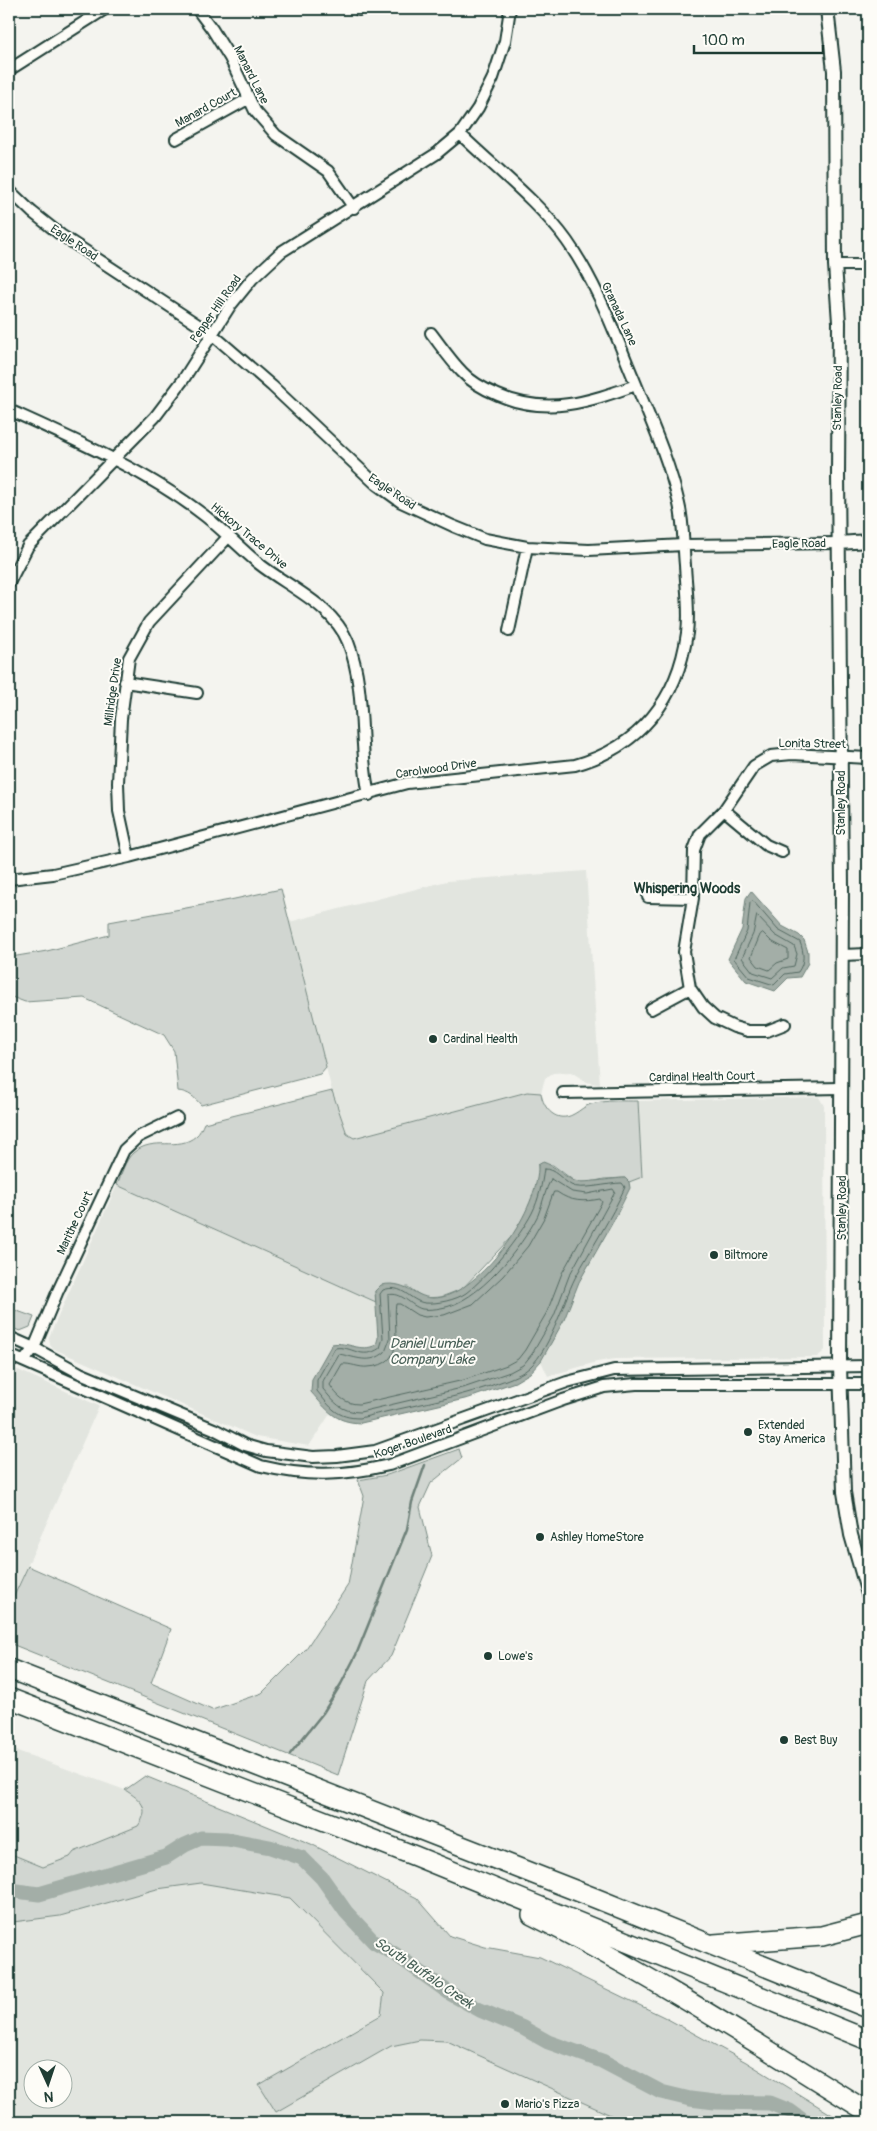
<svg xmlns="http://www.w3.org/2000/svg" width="877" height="2131" font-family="Pangolin,sans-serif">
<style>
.built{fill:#e2e5df;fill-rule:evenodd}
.green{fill:#d1d6d1;stroke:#788a82}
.water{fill:#a3aea7;stroke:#6e8179}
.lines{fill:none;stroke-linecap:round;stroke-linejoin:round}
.shore{stroke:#546a62;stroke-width:1}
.stream{stroke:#6e8179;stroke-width:2.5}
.river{stroke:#a3aea7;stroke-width:15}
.minor-casing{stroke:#1f3d34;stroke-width:14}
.tertiary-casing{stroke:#1f3d34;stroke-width:16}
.motorway-casing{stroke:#1f3d34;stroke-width:22}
.minor{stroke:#fdfcf7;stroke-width:10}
.tertiary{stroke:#fdfcf7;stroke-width:12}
.motorway{stroke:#fdfcf7;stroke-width:19}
.poi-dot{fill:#1f3d34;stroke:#fdfcf7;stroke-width:2}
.labels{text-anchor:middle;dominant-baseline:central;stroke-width:4;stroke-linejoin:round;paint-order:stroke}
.street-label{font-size:12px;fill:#1f3d34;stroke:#fdfcf7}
.poi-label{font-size:12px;fill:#1f3d34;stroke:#fdfcf7;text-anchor:start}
.neighbourhood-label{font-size:14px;font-weight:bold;fill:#1f3d34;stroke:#fdfcf7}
.water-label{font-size:14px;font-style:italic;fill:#475f56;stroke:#fdfcf7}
</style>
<rect width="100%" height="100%" fill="#f4f4ef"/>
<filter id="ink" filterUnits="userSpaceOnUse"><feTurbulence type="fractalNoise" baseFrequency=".02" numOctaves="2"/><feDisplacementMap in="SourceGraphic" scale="10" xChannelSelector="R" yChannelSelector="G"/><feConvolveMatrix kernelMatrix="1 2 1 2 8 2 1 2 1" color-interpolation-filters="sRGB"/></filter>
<g filter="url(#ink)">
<path class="built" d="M586 871 600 1085 587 1082 571 1072 553 1073 545 1078 541 1093 527 1092 354 1138 347 1134 332 1091 289 922 447 881Z
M819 1097 824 1106 825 1350 822 1353 817 1357 615 1359 597 1362 548 1376 541 1361 564 1320 579 1282 614 1220 630 1188 629 1182 642 1176 638 1101Z
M117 1185 376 1302 378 1338 376 1345 369 1348 360 1349 340 1342 311 1392 330 1414 309 1446 256 1437 54 1349 50 1344 49 1337Z
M9 1366 99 1406 9 1607Z
M9 1748 125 1790 140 1799 144 1809 142 1820 138 1826 74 1852 70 1857 43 1867 9 1853Z
M201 1883 290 1898 384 1993 381 2014 259 2085 276 2112 391 2046 420 2040 447 2041 626 2122H9V1921L13 1922 60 1916 157 1889ZM32 2068H62V2098H32Z
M696 2116 768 2118 774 2122H686Z"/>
<path class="green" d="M281 889 326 1067 320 1074 201 1105C194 1097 189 1092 178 1091L174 1051 164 1035 84 998 25 1002 9 996V946L11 957 47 951 109 935V922L230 900Z
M332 1091 347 1134 354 1138 527 1092 541 1093C543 1109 557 1124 574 1114 580 1111 584 1106 591 1104 606 1100 623 1101 638 1101L642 1177 629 1182 625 1178 604 1179 586 1183 574 1181 553 1165H538L539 1178 528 1209 514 1234 462 1289 441 1297 424 1298 408 1287 375 1291 376 1302 117 1185C121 1175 125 1160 133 1153 154 1135 178 1152 196 1136 200 1133 202 1127 204 1123Z
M9 1308 34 1317 30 1327 20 1331 9 1327Z
M459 1449 462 1458 431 1483 420 1507 432 1556 391 1656 368 1681 338 1775 9 1643V1607L28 1566 171 1629 151 1683 212 1710 262 1693 305 1650 348 1585 364 1496 358 1480 387 1475Z
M145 1776 311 1844 417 1898 450 1936 485 1947 540 1957 664 2017 746 2062 844 2122H774L768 2118 696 2116 686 2122H626L447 2041 420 2040 391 2046 276 2112 259 2085 381 2015 384 1993 290 1898 201 1883 157 1889 60 1916 13 1922 9 1921V1853L43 1867 70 1857 74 1852 138 1826C151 1808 141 1800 125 1790Z"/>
<path class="water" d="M751 891 782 926 799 935 804 940 808 952V963L800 977 788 978 775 991 746 981 728 959 742 929 746 898Z
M543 1162C556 1166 562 1175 574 1181 582 1184 613 1178 625 1178L629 1182 630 1188 614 1220 579 1282 564 1320 541 1361 530 1373 515 1382 469 1398 361 1423C334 1422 328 1411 311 1392L312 1379 332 1344C348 1341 360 1353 376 1345L378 1338 375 1291 381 1285C410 1279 416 1303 442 1297 484 1287 540 1208 538 1165Z"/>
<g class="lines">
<path class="shore" d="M753 901 778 930 800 942C804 953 805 962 798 972L785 974 774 985 749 977 734 959 747 931 750 903Z
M757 916 775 935 794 946 797 954 794 966 783 968 772 978 753 972 742 958 753 934Z
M763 933 771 941 788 950V959L777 963 769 970 758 966 751 957 760 935Z
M544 1169C554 1168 562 1180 571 1185 581 1191 608 1183 622 1183L625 1187C611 1219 592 1247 575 1278 563 1302 549 1355 525 1371 514 1378 502 1381 490 1386 448 1400 403 1407 360 1418 337 1418 331 1408 317 1391V1380L335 1348C352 1345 361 1361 380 1348L383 1338 380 1294 383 1290C403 1283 409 1301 425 1303 437 1304 456 1300 466 1293 488 1276 519 1238 532 1213 539 1199 542 1184 544 1169Z
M551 1179 572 1192 587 1194 613 1189 615 1192 569 1276 554 1316 532 1354 523 1365 510 1372 466 1387 360 1412C341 1412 334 1402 323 1389V1381L339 1354C356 1357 370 1365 385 1352L390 1339 388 1295C402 1291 410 1306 422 1309 428 1310 436 1309 441 1308 478 1303 522 1247 538 1215 543 1203 545 1190 551 1179Z
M554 1192H557C571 1202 584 1202 600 1199L602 1202 562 1273 547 1312 525 1350 518 1359 507 1365 464 1380 359 1404C345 1404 337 1396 330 1385L342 1364C350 1363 359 1368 368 1367 408 1365 392 1327 396 1304H400L417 1315 425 1317 444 1315 473 1304 503 1276 528 1246 544 1218Z"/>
<path class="stream" d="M290 1754 323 1713 341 1684 356 1655 407 1529 412 1502 425 1465"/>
<path class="river" d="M9 1890 39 1894 166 1857 185 1845 201 1838 227 1839 270 1847 302 1858 322 1878 346 1912 374 1942 395 1954 451 1994 480 2010 523 2028 548 2042 602 2061 661 2092 690 2099 715 2102 770 2103 790 2111 805 2122"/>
<defs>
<path id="minor" d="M197 9 212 29 230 58 255 111 276 135 328 171 354 208
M359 9V10
M9 70 105 9
M176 139 248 99
M9 190 32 212 61 235 212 334 272 386 376 484 401 502 453 526 485 539 527 547 589 550 683 545 839 543
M835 265H868
M431 333C441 346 451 361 462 372 471 382 486 390 498 395 547 416 588 402 636 385
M9 410C73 439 149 472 205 516 223 530 240 548 258 563 288 587 333 605 348 642 367 691 358 745 369 795
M9 583 28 546 155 417 183 380 230 306 252 279 281 252 436 154 460 134 478 108 493 78 505 41 510 9
M509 631 527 547
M125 682 197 693
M724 810 766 845 782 852
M129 857 119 811 118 783 121 719 129 658 149 622 229 536
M9 879 53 874 129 857 407 783 575 765C640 747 678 699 687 633 690 610 686 587 685 565 683 545 684 524 679 504 669 460 650 419 633 377 614 331 596 282 567 241 540 203 494 167 460 134
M648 897 693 898
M842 955 868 954
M651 1009 690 988
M785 1024 767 1031H748L734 1027 715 1018 703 1007 690 988 684 952 693 898 694 850 700 834 724 810 754 766 771 756 792 754 868 758
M563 1093 841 1088
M9 1337 34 1348 80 1373 214 1429 245 1445 266 1451 313 1457 337 1456 375 1451 567 1382 614 1370 868 1366
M9 1355 261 1466C307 1477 343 1476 389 1465L563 1400 604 1387 636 1384H868
M24 1361 34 1348 57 1293 124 1150 138 1137 177 1118"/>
<path id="tertiary" d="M827 9 834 71 835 265 839 322 838 475 842 886 840 1366 844 1492 851 1535 868 1594
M839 543 868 541"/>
<path id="motorway" d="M9 1669 595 1898 868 2008
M9 1698 415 1856 868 2040
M532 1915C648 1973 758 2044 868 2112
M714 1944 822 1936 868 1924"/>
</defs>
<use href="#minor" class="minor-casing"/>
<use href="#tertiary" class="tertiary-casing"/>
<use href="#motorway" class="motorway-casing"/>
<use href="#minor" class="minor"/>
<use href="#tertiary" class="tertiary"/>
<use href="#motorway" class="motorway"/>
</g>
</g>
<g class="poi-dot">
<circle cx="433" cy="1039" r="5"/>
<circle cx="714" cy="1255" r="5"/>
<circle cx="748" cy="1432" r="5"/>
<circle cx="540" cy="1537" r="5"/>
<circle cx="488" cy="1656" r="5"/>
<circle cx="784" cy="1740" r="5"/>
<circle cx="505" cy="2104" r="5"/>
</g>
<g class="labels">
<g class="street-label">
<text transform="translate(251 75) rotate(63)">Manard Lane</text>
<text transform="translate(206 108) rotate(-29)">Manard Court</text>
<text transform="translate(74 243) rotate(34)">Eagle Road</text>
<text transform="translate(216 309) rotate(-55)">Pepper Hill Road</text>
<text transform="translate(619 314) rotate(65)">Granada Lane</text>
<text transform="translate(838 398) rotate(-89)">Stanley Road</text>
<text transform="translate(392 492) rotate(34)">Eagle Road</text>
<text transform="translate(249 536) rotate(40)">Hickory Trace Drive</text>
<text transform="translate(799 544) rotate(-1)">Eagle Road</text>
<text transform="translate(113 692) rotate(-82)">Millridge Drive</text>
<text transform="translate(812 744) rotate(1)">Lonita Street</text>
<text transform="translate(436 769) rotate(-8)">Carolwood Drive</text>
<text transform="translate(841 803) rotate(-90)">Stanley Road</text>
<text transform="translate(702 1077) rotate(-1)">Cardinal Health Court</text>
<text transform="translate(842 1208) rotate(-90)">Stanley Road</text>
<text transform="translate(75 1223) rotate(-65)">Marithe Court</text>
<text transform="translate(413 1442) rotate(-19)">Koger Boulevard</text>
</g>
<g class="poi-label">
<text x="443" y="1039">Cardinal Health</text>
<text x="724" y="1255">Biltmore</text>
<text x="758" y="1425">Extended<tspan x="758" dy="14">Stay America</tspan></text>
<text x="550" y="1537">Ashley HomeStore</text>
<text x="498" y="1656">Lowe's</text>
<text x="794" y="1740">Best Buy</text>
<text x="515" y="2104">Mario's Pizza</text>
</g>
<g class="neighbourhood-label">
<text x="687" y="888">Whispering Woods</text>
</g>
<g class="water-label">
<text x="432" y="1343">Daniel Lumber<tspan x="432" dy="16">Company Lake</tspan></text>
<text transform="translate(424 1973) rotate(34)">South Buffalo Creek</text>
</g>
</g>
<rect width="877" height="2131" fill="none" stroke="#fdfcf7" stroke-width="30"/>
<rect x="15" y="15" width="847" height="2101" fill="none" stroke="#1f3d34" stroke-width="2" filter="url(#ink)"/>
<g transform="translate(48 2084) rotate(177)"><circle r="24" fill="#fdfcf7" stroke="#a4b0a9"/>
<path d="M0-4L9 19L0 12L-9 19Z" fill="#1f3d34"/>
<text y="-8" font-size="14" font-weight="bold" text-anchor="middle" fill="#1f3d34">N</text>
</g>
<path d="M694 45v8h129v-8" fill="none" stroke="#1f3d34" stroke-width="2.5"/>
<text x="702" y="45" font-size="15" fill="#1f3d34" stroke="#fdfcf7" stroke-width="4" paint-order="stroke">100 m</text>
</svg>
